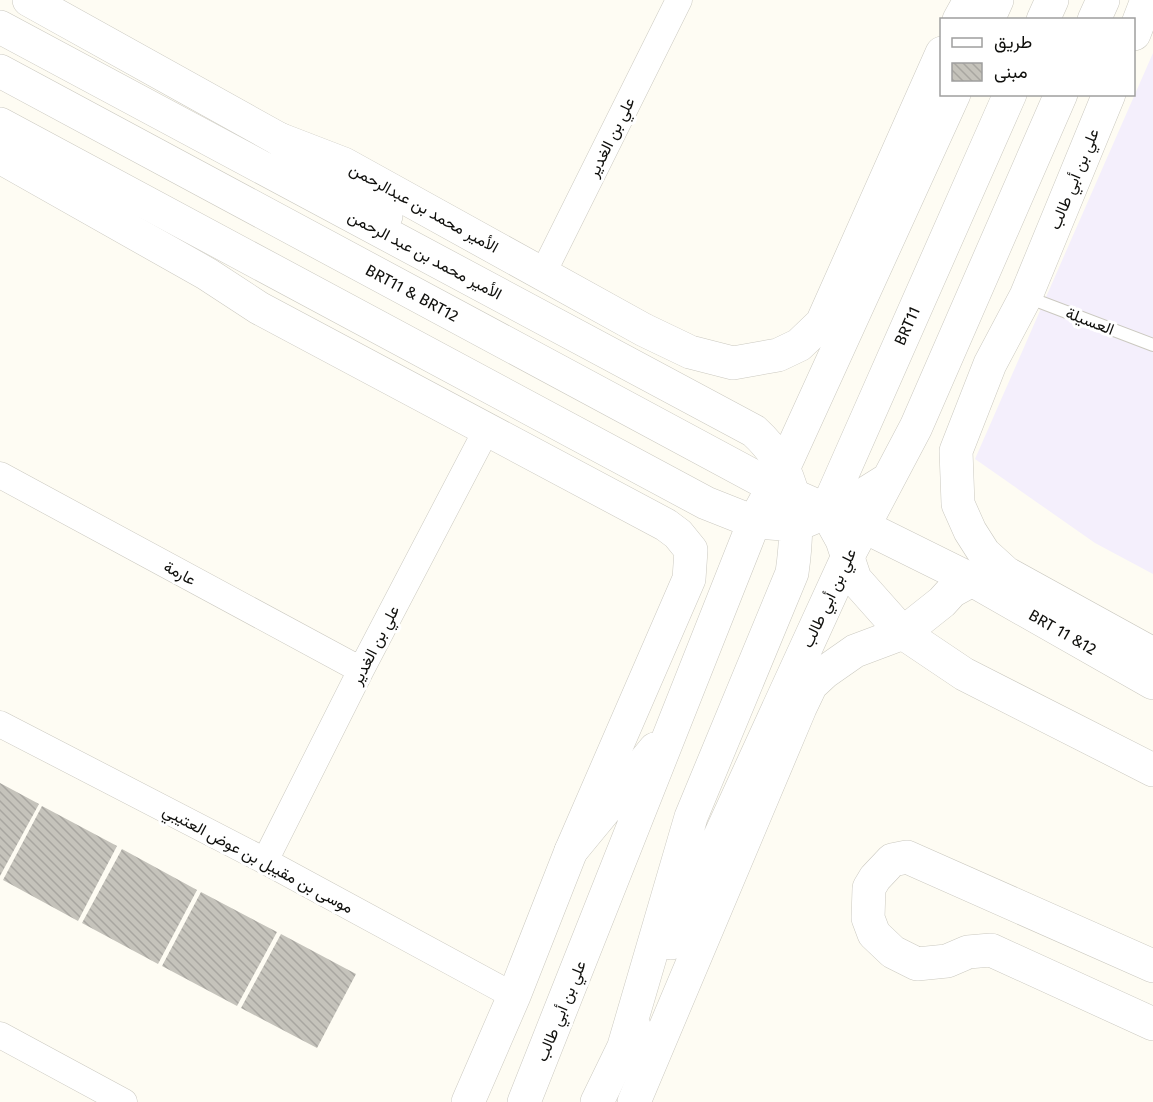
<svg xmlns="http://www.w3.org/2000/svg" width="1153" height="1102" font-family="'Fira Sans',Vazirmatn,sans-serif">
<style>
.commercial{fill:#f4effc}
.building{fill:url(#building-back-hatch)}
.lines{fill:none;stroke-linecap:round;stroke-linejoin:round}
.lane-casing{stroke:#cbc9c0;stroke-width:14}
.street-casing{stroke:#cbc9c0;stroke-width:27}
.secondary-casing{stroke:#cbc9c0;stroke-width:34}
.primary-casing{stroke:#cbc9c0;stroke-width:34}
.lane{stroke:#fff;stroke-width:12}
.street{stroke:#fff;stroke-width:26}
.secondary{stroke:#fff;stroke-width:33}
.primary{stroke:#fff;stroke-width:33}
.labels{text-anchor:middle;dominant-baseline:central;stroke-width:6;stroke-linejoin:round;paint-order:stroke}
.street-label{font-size:16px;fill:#0f0f0c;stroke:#fff}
</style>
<defs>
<pattern id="building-back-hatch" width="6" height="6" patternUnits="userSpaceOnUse" patternTransform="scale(1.5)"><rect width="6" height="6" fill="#c5c3bb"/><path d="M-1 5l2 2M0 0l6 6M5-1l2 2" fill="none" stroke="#a8a6a0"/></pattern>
</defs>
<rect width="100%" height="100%" fill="#fefcf3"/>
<path class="commercial" d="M1153 53V574L1095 543 975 459Z"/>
<path class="building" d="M0 783 39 804 0 876Z
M42 806 117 846 78 921 3 880Z
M122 849 197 890 158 964 82 923Z
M201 892 277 932 237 1006 162 966Z
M281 934 356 974 317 1048 241 1008Z"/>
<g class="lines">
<defs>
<path id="lane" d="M1027 297 1153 345"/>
<path id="street" d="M543 273 679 0
M0 475 361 670
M0 724 265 861 514 996
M265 861 361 670 487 429
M0 1035 124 1102"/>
<g id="secondary">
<path d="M29 0 279 139 344 164 644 330 690 352 733 363 778 355 799 345 822 323 942 53"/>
<path d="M959 20 970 0"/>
<path d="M1043 20 1052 0"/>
<path d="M1134 34 1147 0"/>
<path id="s1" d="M0 71 772 486 863 526 972 580"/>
<path d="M1010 94 826 511 842 540 855 579 903 633 964 674 1153 770"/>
<path d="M1109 94 1026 296 990 364 956 451 958 504 970 531 984 553 1006 573 1153 654"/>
<path d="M0 157 207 274 259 308 666 525 678 534 691 550 689 579 571 851 514 996 468 1102"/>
<path d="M1153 966 907 857 892 860 875 878 869 888 868 918 874 934 893 952 917 964 947 961 968 952 991 950 1153 1024"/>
<path id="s2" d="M634 1102 800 708 811 685 825 672 855 651 903 633 942 602 952 591 972 580 1153 683"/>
</g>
<path id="primary" d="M988 20 997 0
M1094 20 1103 0
M0 27 754 431C799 472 800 517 792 573L691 817 624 1046
M0 124 706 503 754 522 796 525 855 500 887 480
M279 139 329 172 386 216
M571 851 655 749
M671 943 848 556 916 427 1061 94
M524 1102 754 522 784 467 954 94
M597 1102 634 1026"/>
</defs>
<use href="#lane" class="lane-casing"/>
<use href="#street" class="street-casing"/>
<use href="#secondary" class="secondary-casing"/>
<use href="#primary" class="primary-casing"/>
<use href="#lane" class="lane"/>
<use href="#street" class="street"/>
<use href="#secondary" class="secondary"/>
<use href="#primary" class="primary"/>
</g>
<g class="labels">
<g class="street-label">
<text transform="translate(611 137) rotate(-64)">علي بن الغدير</text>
<text transform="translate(1074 179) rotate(-68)">علي بن أبي طالب</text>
<text transform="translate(424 208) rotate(29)">الأمير محمد بن عبدالرحمن</text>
<text transform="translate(425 255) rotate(28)">الأمير محمد بن عبد الرحمن</text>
<text stroke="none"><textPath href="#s1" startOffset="468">BRT11 &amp; BRT12</textPath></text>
<text transform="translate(1090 321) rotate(21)">العسيلة</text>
<text transform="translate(907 326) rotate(-66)">BRT11</text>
<text transform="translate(180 573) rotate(28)">عارمة</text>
<text transform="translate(829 598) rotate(-65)">علي بن أبي طالب</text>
<text stroke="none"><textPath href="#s2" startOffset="752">BRT 11 &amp;12</textPath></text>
<text transform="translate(375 645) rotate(-63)">علي بن الغدير</text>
<text transform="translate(258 859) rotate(28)">موسى بن مقيبل بن عوض العتيبي</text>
<text transform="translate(561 1011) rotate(-68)">علي بن أبي طالب</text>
</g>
</g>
<rect x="940" y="18" width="195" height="78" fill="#ffffff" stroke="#9f9f9e" stroke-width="1.5"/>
<rect x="952" y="38" width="30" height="9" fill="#ffffff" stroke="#9f9f9e" stroke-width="1.5"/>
<text x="994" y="48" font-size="18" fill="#0f0f0c">طريق</text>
<rect x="952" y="63" width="30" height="18" fill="url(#building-back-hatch)" stroke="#9f9f9e" stroke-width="1.5"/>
<text x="994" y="78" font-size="18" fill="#0f0f0c">مبنى</text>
</svg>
